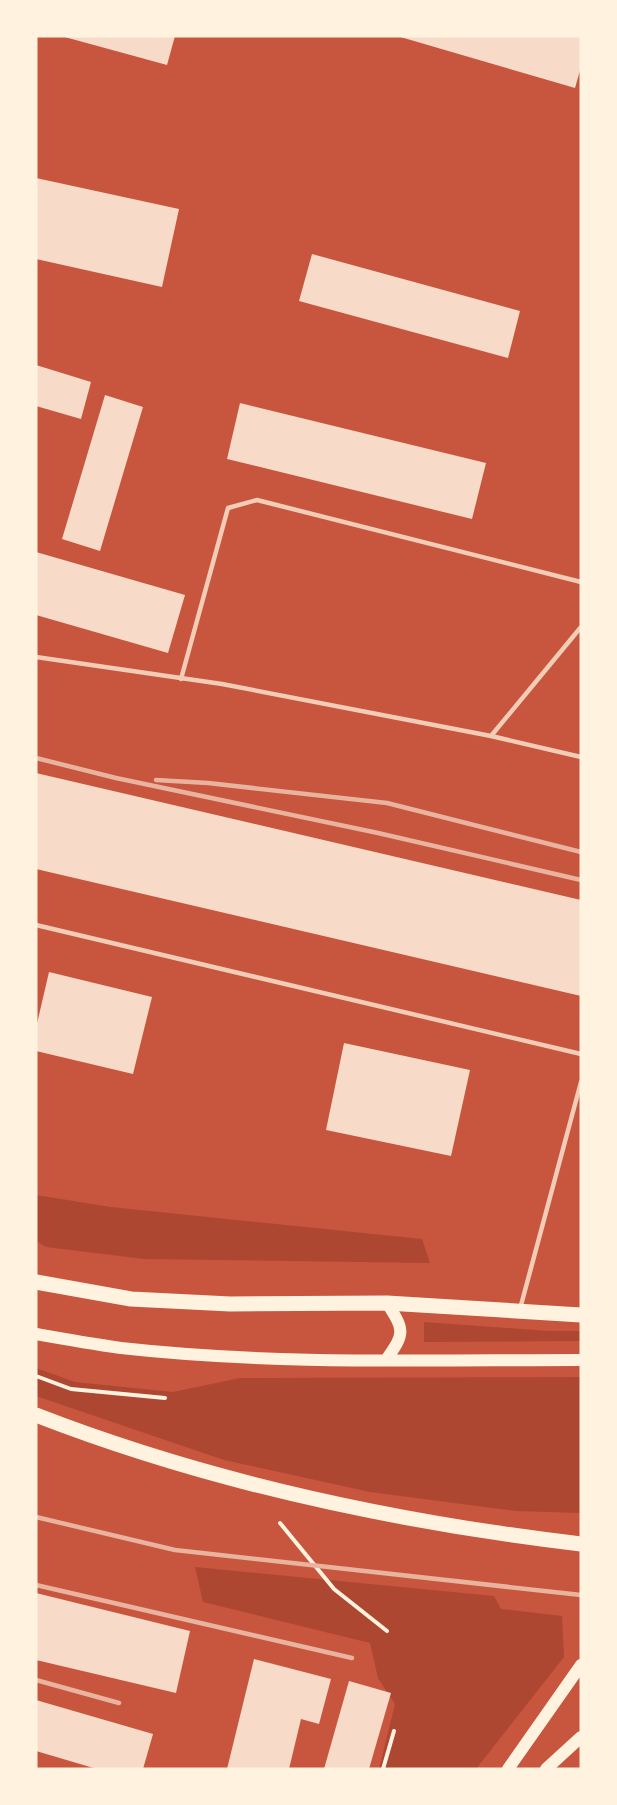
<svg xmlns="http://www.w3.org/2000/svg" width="617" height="1805" font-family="'IBM Plex Sans',sans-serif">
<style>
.green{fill:#ae4732}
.building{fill:#f7dbc8}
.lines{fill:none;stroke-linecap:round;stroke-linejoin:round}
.path{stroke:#fff3e0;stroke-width:4}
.service{stroke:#f1ccb7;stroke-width:4.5}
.secondary{stroke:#fff3e0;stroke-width:12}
.primary{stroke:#fff3e0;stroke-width:15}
.rail{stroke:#e9b49f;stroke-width:4.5}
</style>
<rect width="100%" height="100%" fill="#c8553d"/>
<path class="green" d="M36 1195 111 1207 422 1239 430 1263 144 1259 46 1247 36 1241Z
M424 1322 548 1331H581V1341L424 1342Z
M36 1368 75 1382 173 1392 240 1378 581 1377V1513L515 1511 370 1492 224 1460 36 1396Z
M195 1567 494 1596 501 1609 562 1616 564 1657 476 1769H379L395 1704 378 1678 370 1643 203 1602Z"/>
<path class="building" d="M61 36H175L167 65Z
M397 36H581V67L575 88Z
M36 178 179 209 162 287 36 259Z
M312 254 520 311 508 358 299 301Z
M36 365 91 382 81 419 36 406Z
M105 395 143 407 100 551 62 539Z
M240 403 486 463 472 519 227 459Z
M36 552 185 595 168 653 36 615Z
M36 773 581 900V996L36 869Z
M49 972 152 997 133 1074 36 1051V1028Z
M344 1043 470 1070 451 1156 326 1130Z
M36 1593 190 1631 176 1693 36 1660Z
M254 1659 331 1679 319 1724 301 1719 289 1769H227Z
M349 1681 391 1693 369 1769H324Z
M36 1700 153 1734 143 1769H97L36 1751Z"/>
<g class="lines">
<path class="path" d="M36 1376 71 1389 165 1398
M280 1523 334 1589 387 1631
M383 1769 394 1731"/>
<path class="service" d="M36 657 222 684 491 736 581 757
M181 679 228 508 257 500 581 582
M491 736 581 627
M36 925 581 1054
M520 1309 581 1082"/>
<path class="secondary" d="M36 1334C64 1339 93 1344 121 1348 273 1365 428 1360 581 1360
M386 1360C405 1333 405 1331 387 1303
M508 1769 581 1665
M546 1769 581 1737"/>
<path class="primary" d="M36 1282 131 1299 230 1304 387 1303 581 1315
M36 1415C211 1483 395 1522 581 1544"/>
<path class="rail" d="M36 758 116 778 378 833 581 880
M156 780 208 783 387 803 581 852
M36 1517 175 1550 581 1595
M36 1585 352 1658
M36 1680 119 1703"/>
</g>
<rect width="617" height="1805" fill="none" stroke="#fff3e0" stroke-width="75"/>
</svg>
